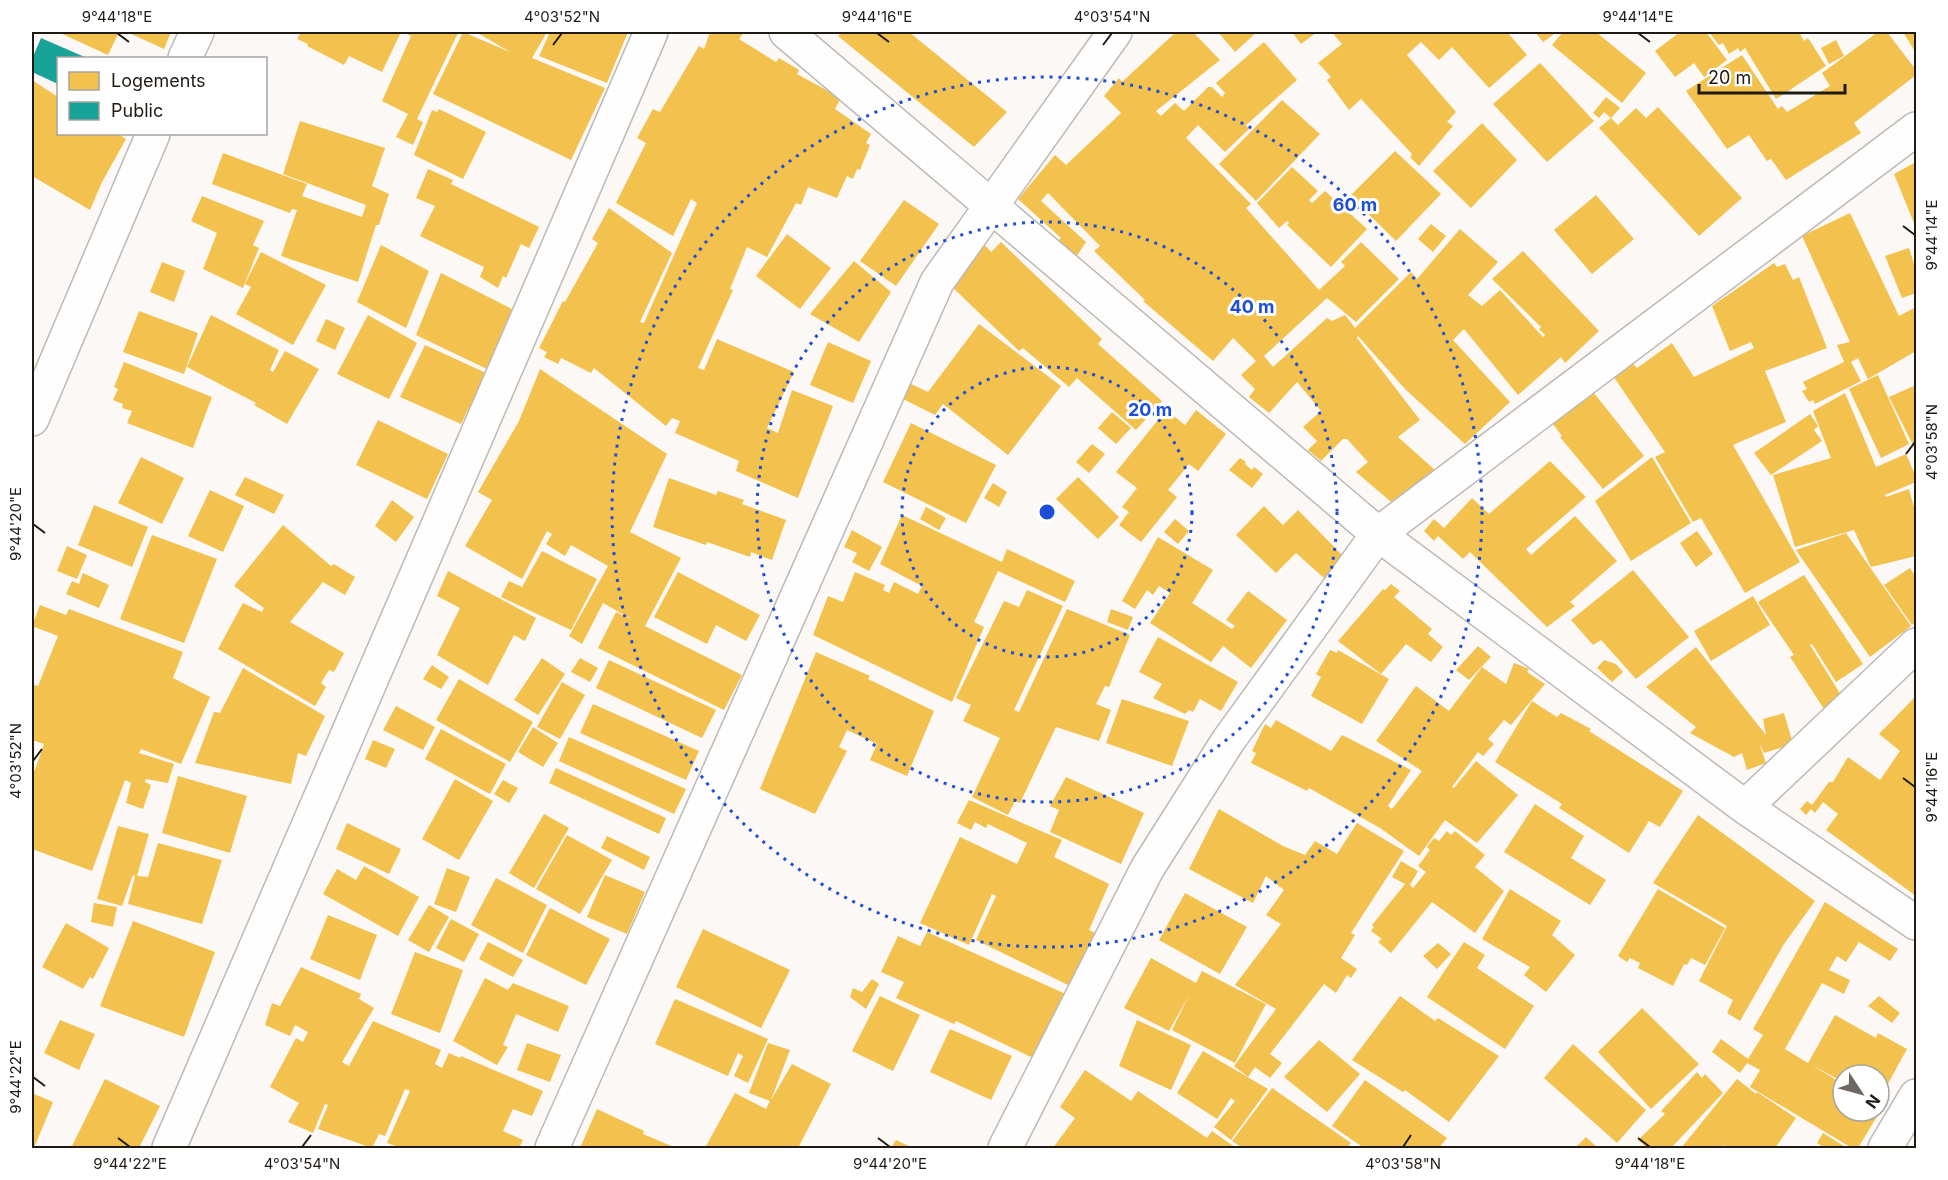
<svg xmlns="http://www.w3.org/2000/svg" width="1948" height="1180" font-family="Inter,sans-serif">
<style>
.homes{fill:#f2c14e}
.public{fill:#17a398}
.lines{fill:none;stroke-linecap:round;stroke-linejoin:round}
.minor-casing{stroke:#bdb9b6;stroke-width:36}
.major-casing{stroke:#bdb9b6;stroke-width:36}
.minor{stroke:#fefefe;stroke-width:33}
.major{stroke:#fefefe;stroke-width:33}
.ticks{fill:none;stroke:#201a15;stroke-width:2}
.ring{fill:none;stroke:#1d4ed8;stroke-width:3;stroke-dasharray:3 6}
.centre{fill:#1d4ed8;stroke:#fff;stroke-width:3}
.ring-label{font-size:18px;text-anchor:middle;font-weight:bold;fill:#1d4ed8;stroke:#fff;stroke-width:6;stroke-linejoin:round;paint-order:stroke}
.neatline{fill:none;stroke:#201a15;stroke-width:2}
.ticks-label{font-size:15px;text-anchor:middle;fill:#201a15}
</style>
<rect width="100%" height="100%" fill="#fbf8f5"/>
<path class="homes" d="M58 32H119L108 55Z
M127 32H171L164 49Z
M301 32H401L382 72 349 56 344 65 307 46 308 44 297 39Z
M403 32 458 33 417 119 423 122 413 145 396 137 408 114 382 101 411 36Z
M463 32 510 52 476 32H547L532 58 605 88 571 160 433 94Z
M550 32H628L607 83 539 56Z
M710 32H744L739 39 776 62 779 58 799 70 797 74 841 98 835 109 871 134 866 143 870 145 860 170 857 169 853 179 847 176 837 198 808 187 801 205 796 203 767 257 747 247 730 289 733 290 698 368 704 370 717 339 794 372 767 428 778 433 792 390 833 406 798 498 736 471 739 461 675 433 680 421 672 418 666 426 594 368 591 373 561 358 558 364 544 357 547 352 539 348 563 301 565 302 598 243 592 239 609 208 672 253 640 322 644 323 697 203 691 199 673 236 616 203 646 143 637 138 653 109 660 112 699 46 704 49Z
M842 32H909L1007 112 974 147 838 36Z
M1176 32H1193L1220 60 1156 111 1161 116 1175 103 1184 111 1208 87H1212L1222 97 1225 93 1216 83 1264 42 1297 80 1246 125 1249 129 1225 152 1198 125 1186 138 1251 204 1246 208 1319 290 1345 266 1341 262 1361 242 1399 279 1356 322 1327 298 1264 356 1273 367 1327 318 1332 321 1345 315 1355 328 1411 272 1417 279 1460 229 1498 262 1468 295 1482 306 1500 290 1543 337 1545 335 1539 329 1541 327 1492 279 1523 251 1599 331 1565 363 1561 357 1518 395 1464 329 1453 340 1510 402 1465 444 1405 389 1358 336 1357 338 1420 420 1398 437 1435 470 1396 506 1356 472 1368 462 1347 439H1343L1321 461 1308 450 1317 441 1303 427 1321 411 1297 382 1269 413 1249 397 1255 389 1241 375 1256 361 1233 338 1213 361 1143 301 1145 300 1094 251 1100 246 1048 193 1041 201 1086 242 1076 257 1058 241 1061 238 1018 199 1055 155 1066 165 1121 113 1104 96 1119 78 1122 82Z
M1218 32H1257L1235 52Z
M1292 32H1317L1301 44Z
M1337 32H1507L1527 55 1489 88 1452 47 1439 60 1421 42 1407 55 1456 112 1447 122 1453 126 1419 166 1410 157 1412 154 1361 99 1349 110 1327 80 1331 77 1318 63 1342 44 1334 35Z
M1535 32H1557L1543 42Z
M1563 32H1596L1646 73 1622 103 1552 45Z
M1680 32H1706L1727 60 1704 77 1694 63 1675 77 1655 51Z
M1709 32H1799L1804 41 1808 38 1826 66 1776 99 1745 48 1740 52 1738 48 1729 54 1723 43 1719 45Z
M1878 32H1887L1916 70V75L1854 123 1861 133 1786 180 1771 159 1767 161 1749 135 1727 149 1686 91 1742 55 1778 109 1782 106 1787 112 1830 86 1822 73Z
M1903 32H1916V53Z
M1836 40 1844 56 1829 64 1821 48Z
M1540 63 1594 121 1547 162 1493 104Z
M32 80 58 97V134H118L126 139 102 182 90 210 32 176Z
M1606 97 1620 108 1611 118 1604 112 1599 118 1593 113Z
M1282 100 1320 134 1256 201 1219 164Z
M1658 107 1742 198 1699 236 1599 128 1611 118 1618 125 1636 108 1646 118Z
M439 109 486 132 463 179 414 155 432 110 437 112Z
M300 121 385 148 372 186 389 194 379 225H376L358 282 281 256 297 210 292 209 290 213 212 184 223 153 307 184 302 196 362 217 366 205 283 174Z
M1482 123 1517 160 1471 208 1433 171Z
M1395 151 1441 194 1396 241 1350 196Z
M1916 162V228L1894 174Z
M1292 167 1318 191 1309 200 1312 203 1325 191 1367 229 1331 267 1287 225 1289 223 1287 221 1279 228 1257 203Z
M428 169 453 180 451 184 539 227 529 248 521 244 506 278 503 276 498 288 480 277 484 267 420 236 435 206 416 198Z
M1596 195 1634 239 1592 274 1554 230Z
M202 196 264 221 253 245 259 248 243 288 203 269 217 233 191 221Z
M904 200 939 224 896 286 860 261Z
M1850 213 1899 316 1916 307V351L1868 379 1858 358 1851 362 1861 381 1815 404 1813 400 1809 402 1802 391 1807 389 1803 382 1844 362 1837 345 1850 342 1802 236Z
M1431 224 1446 236 1433 252 1418 239Z
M787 234 831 268 800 309 756 276Z
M982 242 991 252 1001 242 1102 339 1098 344 1162 401 1136 430 1077 378 1069 387 1023 348 1019 351 951 286Z
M381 245 429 271 406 328 357 302Z
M1909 248 1916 270V293L1902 298 1885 256Z
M261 252 326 285 293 345 236 314 251 287 245 284Z
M854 261 891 292 859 342 810 314Z
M162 262 185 271 174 302 150 292Z
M1774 263 1777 267 1785 264 1793 280 1799 277 1827 348 1765 371 1786 422 1733 445 1800 562 1745 593 1701 518 1693 522 1655 457 1665 452 1609 370 1628 358 1637 368 1672 343 1694 377 1754 348 1751 342 1730 351 1712 306Z
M441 273 514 310 489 370 416 335Z
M139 311 198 333 184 374 123 352Z
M211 315 279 350 270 370 273 372 285 351 319 369 287 424 254 405 256 403 187 367Z
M368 315 417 343 389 399 337 374Z
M326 319 345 328 335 350 316 341Z
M979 324 1061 386 1008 455 943 404 935 415 903 399 911 384 928 392Z
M828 342 871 361 853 403 810 385Z
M425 345 486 373 461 424 400 397Z
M124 362 212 397 193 448 127 423 132 411 122 408 123 404 113 400 118 389 114 387Z
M540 369 667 454 630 532 681 558 645 626 742 675 724 710 598 648 616 612 633 620 603 603 582 644 569 636 608 566 571 545 565 556 546 544 552 534 547 531 522 579 465 546 492 500 478 492 519 421Z
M1878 375 1909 444 1881 458 1849 389Z
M1916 385V451L1889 397Z
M1590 388 1644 456 1603 489 1560 437 1562 436 1552 423Z
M1845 393 1876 467 1906 454 1916 477V482L1885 495 1886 497 1909 489 1916 514V556L1871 567 1854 530 1795 547 1773 475 1831 458 1813 411Z
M1166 410 1185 425 1196 410 1226 434 1198 471 1189 464 1168 490 1177 497 1141 542 1119 525 1129 512 1122 507 1137 488 1116 472Z
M1112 412 1131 428 1116 444 1098 428Z
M1810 414 1818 426 1814 430 1822 441 1771 475 1754 453Z
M378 420 448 454 427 499 356 465Z
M911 423 996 465 966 523 883 482Z
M1092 444 1105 454 1089 473 1076 462Z
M141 457 184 478 162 524 118 503Z
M1652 457 1691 523 1631 561 1595 501Z
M1240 458 1246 462 1245 464 1252 470 1254 467 1263 474 1252 488 1229 470Z
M1550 461 1586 497 1526 549 1531 555 1575 516 1617 561 1570 602 1575 606 1547 627 1470 552 1463 559 1438 536 1434 541 1424 531 1434 519 1444 528 1472 498 1489 514Z
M245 477 284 495 274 514 235 495Z
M1078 477 1119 517 1098 539 1056 499Z
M669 478 716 495 718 491 744 500 742 504 786 520 772 560 751 552 750 557 707 542 706 545 653 527Z
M993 483 1007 492 999 507 984 498Z
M210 490 244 506 223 552 188 536Z
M392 500 414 517 396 542 375 526Z
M94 505 148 527 132 567 78 545Z
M1264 506 1283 525 1298 510 1344 557 1324 578 1296 553 1276 573 1236 535Z
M926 507 946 518 939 530 920 519Z
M902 515 1002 562 1007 549 1075 581 1065 602 998 571 974 622 984 627 952 702 813 635 828 596 843 602 855 572 885 585 883 590 889 593 894 582 918 594 922 586 880 564Z
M1175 519 1189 531 1178 544 1164 532Z
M283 525 331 566 334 564 355 577 345 595 323 582 290 622 344 653 334 672 329 670 321 683 326 687 315 706 218 649 243 603 262 612 264 608 234 586Z
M852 530 882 547 869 571 852 562 857 553 844 547Z
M1697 531 1713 554 1696 567 1680 543Z
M1846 533 1911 626 1870 657 1796 550Z
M152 535 217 559 184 643 120 619Z
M1158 537 1213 570 1192 603 1232 629 1235 626 1226 620 1248 591 1287 620 1251 668 1223 646 1211 662 1150 623 1170 593 1159 586 1153 595 1147 590 1135 609 1122 601Z
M67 546 87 555 77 579 57 571Z
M542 551 597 579 571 630 501 597 509 581 522 587Z
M1910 568 1916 577V622L1912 625 1884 585Z
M1633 570 1689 637 1636 679 1601 640 1593 645 1571 620Z
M448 571 536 618 525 641 514 635 488 685 437 655 460 608 437 596Z
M678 572 760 615 746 641 716 625 707 644 654 617Z
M83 573 109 585 99 608 66 594 72 581 79 584Z
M1804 575 1863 664 1836 682 1812 644 1810 645 1841 695 1824 709 1790 657 1794 655 1758 602Z
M1391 584 1400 591 1394 597 1432 629 1428 634 1443 647 1431 662 1406 644 1381 674 1338 641 1383 589 1385 590Z
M1027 590 1063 606 1014 710 1019 712 1067 609 1130 635 1109 687 1105 686 1096 704 1111 710 1099 741 1056 727 1020 803 1015 801 1008 815 972 797 1000 738 963 721 971 705 956 698 1004 601 1019 607Z
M1753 596 1770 625 1711 661 1694 631Z
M40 605 66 615 69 609 183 652 173 678 210 697 181 764 141 749 139 753 174 764 168 783 146 779 145 782 151 785 143 809 126 803 131 783 125 780 92 871 32 849V778L44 744 32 740V684L38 686 58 636 32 626Z
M1111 609 1133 617 1128 630 1107 622Z
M1158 637 1238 682 1221 711 1200 699 1193 712 1189 710 1185 714 1153 698 1162 684 1139 672Z
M1478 646 1491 657 1469 680 1456 670Z
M1696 647 1766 735 1763 719 1784 713 1793 744 1764 753 1759 742 1766 763 1747 770 1742 753 1734 757 1690 733 1696 727 1646 687Z
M1330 650 1337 653 1338 650 1389 679 1362 724 1311 696 1321 677 1316 674Z
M816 652 870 676 868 679 934 711 907 776 870 760 877 744 847 730 839 747 847 751 815 814 760 789Z
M542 658 565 674 538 715 514 700Z
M580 658 598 668 590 682 571 672Z
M609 660 716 710 702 738 596 688Z
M1604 660 1616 664 1623 672 1612 682 1597 668Z
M1514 663 1529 669 1527 672 1545 684 1511 725 1504 720 1488 739 1494 744 1483 756 1478 752 1452 787 1454 788 1476 761 1518 795 1477 843 1445 820 1419 856 1380 828 1309 788 1307 791 1251 763 1256 753 1252 751 1265 724 1271 728 1276 720 1331 751 1342 735 1411 770 1388 806 1392 809 1422 771 1376 741 1416 686 1449 711 1482 667 1506 684Z
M432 665 449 677 441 689 423 679Z
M243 668 325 716 306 756 298 753 291 784 195 763 214 712 220 713Z
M459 679 533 722 510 762 436 720Z
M562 682 585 695 560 739 537 727Z
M1914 698 1916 700V896L1826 830 1838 814 1823 802 1815 813 1811 809 1806 815 1800 809 1807 801 1812 805 1829 782H1833L1848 757 1880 780 1900 751 1879 734Z
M1122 699 1189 721 1172 766 1106 743Z
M1532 701 1557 717 1561 713 1591 729 1589 731 1683 791 1660 827 1649 821 1629 853 1559 808 1562 804 1495 762Z
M593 704 699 751 686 780 580 733Z
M396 706 435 727 423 750 383 730Z
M533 727 558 743 543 767 518 752Z
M441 729 506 764 490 794 425 759Z
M569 737 686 789 674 814 559 761Z
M373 740 395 749 386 768 365 759Z
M556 768 666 818 659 834 549 783Z
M178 776 247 796 230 853 162 833Z
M1066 777 1144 813 1121 864 1050 832 1059 810 1050 806Z
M455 779 493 801 459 860 422 839Z
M503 780 518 788 509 803 494 794Z
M969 800 1062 840 1054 857 1109 884 1089 930 1095 933 1070 986 976 940 996 896 992 894 969 945 920 923 960 837 1017 864 1027 843 988 824 986 828 975 822 971 830 957 823Z
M1535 804 1584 836 1571 858 1606 880 1590 905 1504 852Z
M1219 809 1283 846 1305 855 1315 841 1337 854 1357 823 1404 851 1351 933 1355 935 1341 958 1357 969 1351 978 1347 975 1336 993 1324 984 1270 1054 1282 1063 1270 1078 1255 1067 1248 1077 1234 1066 1276 1009 1235 985 1281 924 1266 915 1284 890 1266 876 1253 903 1189 869Z
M544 814 569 828 534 888 509 873Z
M1698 815 1815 901 1784 944 1740 1021 1727 1013 1733 1000 1699 981 1727 926 1653 883Z
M347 823 401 849 389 874 336 849Z
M118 826 149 834 137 876 148 877 158 843 222 860 202 924 128 904 135 876 133 875 122 906 97 899Z
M1447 831 1451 835 1455 831 1485 855 1475 867 1504 891 1475 933 1432 902 1391 953 1378 942 1382 939 1371 931 1374 927 1372 925 1405 884 1392 877 1401 861 1418 871 1410 885 1413 888 1426 872 1418 866 1430 850 1427 847 1434 838 1439 841Z
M567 835 612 860 580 914 536 889Z
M607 836 650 857 644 870 601 848Z
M364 866 419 897 398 936 323 894 337 869 356 880Z
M447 868 470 877 456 912 434 904Z
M605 875 645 892 627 934 587 917Z
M496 878 547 905 523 953 471 925Z
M1510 889 1561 921 1552 935 1575 955 1546 992 1524 975 1530 967 1482 939Z
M1658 889 1725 928 1705 965 1691 958 1687 965 1684 964 1673 986 1638 968 1640 963 1630 958 1627 962 1618 956Z
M1185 893 1247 927 1220 974 1159 940Z
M1825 902 1898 949 1890 961 1859 942 1846 962 1837 956 1829 970 1850 980 1844 994 1822 983 1785 1049 1808 1063 1835 1015 1876 1038 1878 1033 1907 1049 1879 1100V1075H1843V1082L1810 1064 1843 1084V1111H1879V1106L1882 1108 1858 1148H1852L1750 1087 1760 1070 1747 1063 1740 1073 1712 1052 1721 1039 1748 1059 1763 1035 1753 1029Z
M94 903 117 907 113 927 91 922Z
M429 905 449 917 429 952 408 940Z
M550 908 610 939 586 985 526 955Z
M328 915 377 935 360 980 310 959Z
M451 919 479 934 464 962 436 948Z
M133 921 215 952 184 1037 100 1006Z
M66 923 109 948 93 979 90 977 83 989 42 967Z
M703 929 790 970 761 1028 676 987Z
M927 932 1068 995 1035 1059 956 1021 954 1024 896 998 904 982 881 972 898 936 920 946Z
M488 942 523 960 513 977 479 959Z
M1464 942 1485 955 1477 968 1534 1006 1505 1049 1427 997Z
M1438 943 1451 954 1437 969 1423 956Z
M415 952 463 970 440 1033 391 1014Z
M1151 958 1196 983 1202 971 1266 1004 1235 1063 1172 1030 1189 995 1169 1031 1124 1008Z
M301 967 361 994 359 999 374 1008 342 1062 349 1066 373 1021 441 1050 435 1064 442 1068 449 1053 460 1058 461 1056 543 1091 532 1116 513 1109 503 1131 523 1140 519 1148H401L387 1143 410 1091 405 1089 385 1136 379 1134 372 1148 318 1129 328 1105 325 1104 313 1133 288 1122 299 1103 270 1087 296 1038 303 1042 308 1032 295 1025 290 1036 265 1025 272 1003 280 1006Z
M485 978 508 990 513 983 569 1006 558 1032 516 1014 503 1045 508 1047 497 1065 453 1041Z
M872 979 879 984 866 1009 850 997 853 988 862 992Z
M880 996 920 1015 893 1071 852 1051Z
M1400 996 1435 1021 1438 1018 1499 1056 1449 1122 1405 1090 1403 1092 1352 1060Z
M1879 996 1900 1013 1892 1023 1868 1006Z
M675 999 768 1039 748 1083 734 1076 743 1056 738 1053 728 1076 655 1044Z
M1642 1008 1699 1064 1651 1109 1598 1052Z
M60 1020 95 1034 79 1070 44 1053Z
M1137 1020 1191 1045 1171 1090 1119 1066Z
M950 1029 1012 1056 991 1100 930 1072Z
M1319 1040 1360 1074 1327 1112 1284 1077Z
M527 1043 561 1055 550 1082 517 1070Z
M768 1043 790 1050 771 1100 792 1064 831 1084 798 1148H705L735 1093 766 1109 770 1101 749 1093Z
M1573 1044 1646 1110 1617 1143 1544 1078Z
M1203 1051 1268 1089 1231 1140 1214 1127 1235 1101 1231 1098 1217 1119 1177 1093Z
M1085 1070 1131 1101 1138 1091 1207 1138 1212 1131 1236 1148H1053L1075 1118 1060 1107Z
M1697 1072 1702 1078 1705 1074 1723 1093 1671 1148H1647L1638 1140 1665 1114 1661 1111Z
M105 1079 160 1106 139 1148H71Z
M1737 1079 1756 1094 1757 1092 1796 1118 1775 1148H1728L1724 1145 1721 1148H1681Z
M1365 1080 1447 1138 1439 1148H1364L1332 1126Z
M1272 1088 1351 1143 1347 1148H1243L1232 1141Z
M32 1093 53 1102 34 1148H32Z
M597 1109 644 1131 643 1134 676 1148H580Z
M1823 1133 1847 1148H1825L1817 1143Z
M1586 1137 1598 1148H1575Z
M896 1140 913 1148H891Z"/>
<path class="public" d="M41 38 87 58H58V84L32 72V59Z"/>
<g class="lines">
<defs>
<path id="minor" d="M786 32 1378 534 1745 807 1916 923
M1745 807 1916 645
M169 1148 651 32
M552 1148 937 282 1115 32
M1005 1148 1147 869 1228 741 1378 534 1916 129
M1885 1148 1916 1096"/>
<path id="major" d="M185 58 197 32
M32 419 153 134"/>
</defs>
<use href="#minor" class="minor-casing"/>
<use href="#major" class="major-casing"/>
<use href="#minor" class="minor"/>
<use href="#major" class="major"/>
</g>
<path class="ticks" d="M117 33 129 42M877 33 889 42M1638 33 1650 42M553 45 562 33M1103 45 1112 33M1903 226 1915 235M1906 454 1915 442M33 524 45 533M33 761 42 749M1903 778 1915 787M33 1077 45 1086M118 1138 130 1147M878 1138 890 1147M1638 1138 1650 1147M302 1147 311 1135M1403 1147 1411 1135"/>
<g class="ring">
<circle cx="1047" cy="512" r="145"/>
<circle cx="1047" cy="512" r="290"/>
<circle cx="1047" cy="512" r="435"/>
</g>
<circle cx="1047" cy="512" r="9" class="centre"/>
<g class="ring-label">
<text x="1355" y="211">60 m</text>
<text x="1252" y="313">40 m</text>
<text x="1150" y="416">20 m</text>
</g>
<rect width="1948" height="1180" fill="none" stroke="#ffffff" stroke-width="66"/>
<rect x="57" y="57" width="210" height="78" fill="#ffffff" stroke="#a6a3a1" stroke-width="1.5"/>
<rect x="69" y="72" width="30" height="18" fill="#f2c14e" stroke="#a6a3a1" stroke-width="1.5"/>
<text x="111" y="87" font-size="18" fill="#201a15">Logements</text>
<rect x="69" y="102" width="30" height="18" fill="#17a398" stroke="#a6a3a1" stroke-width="1.5"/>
<text x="111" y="117" font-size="18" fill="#201a15">Public</text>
<g transform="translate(1861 1093) rotate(126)"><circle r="28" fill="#ffffff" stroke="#a6a3a1" stroke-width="1.5"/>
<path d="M0-4.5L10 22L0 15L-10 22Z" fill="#6d6863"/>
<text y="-9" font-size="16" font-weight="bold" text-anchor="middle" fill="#201a15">N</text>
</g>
<path d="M1699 84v9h146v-9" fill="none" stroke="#201a15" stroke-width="3"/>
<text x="1708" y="84" font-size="18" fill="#201a15" stroke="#ffffff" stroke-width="4.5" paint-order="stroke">20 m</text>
<rect x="33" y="33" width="1882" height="1114" class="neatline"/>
<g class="ticks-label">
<text x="117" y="22">9°44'18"E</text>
<text x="562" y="22">4°03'52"N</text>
<text x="877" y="22">9°44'16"E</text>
<text x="1112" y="22">4°03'54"N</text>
<text x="1638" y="22">9°44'14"E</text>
<text transform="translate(1932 235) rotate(-90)" y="5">9°44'14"E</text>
<text transform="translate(1932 442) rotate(-90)" y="5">4°03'58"N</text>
<text transform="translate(16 524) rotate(-90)" y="5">9°44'20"E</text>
<text transform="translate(16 761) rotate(-90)" y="5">4°03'52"N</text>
<text transform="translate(1932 787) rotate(-90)" y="5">9°44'16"E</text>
<text transform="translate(16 1077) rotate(-90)" y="5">9°44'22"E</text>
<text x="130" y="1169">9°44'22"E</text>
<text x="302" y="1169">4°03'54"N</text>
<text x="890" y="1169">9°44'20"E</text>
<text x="1403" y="1169">4°03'58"N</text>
<text x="1650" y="1169">9°44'18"E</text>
</g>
</svg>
